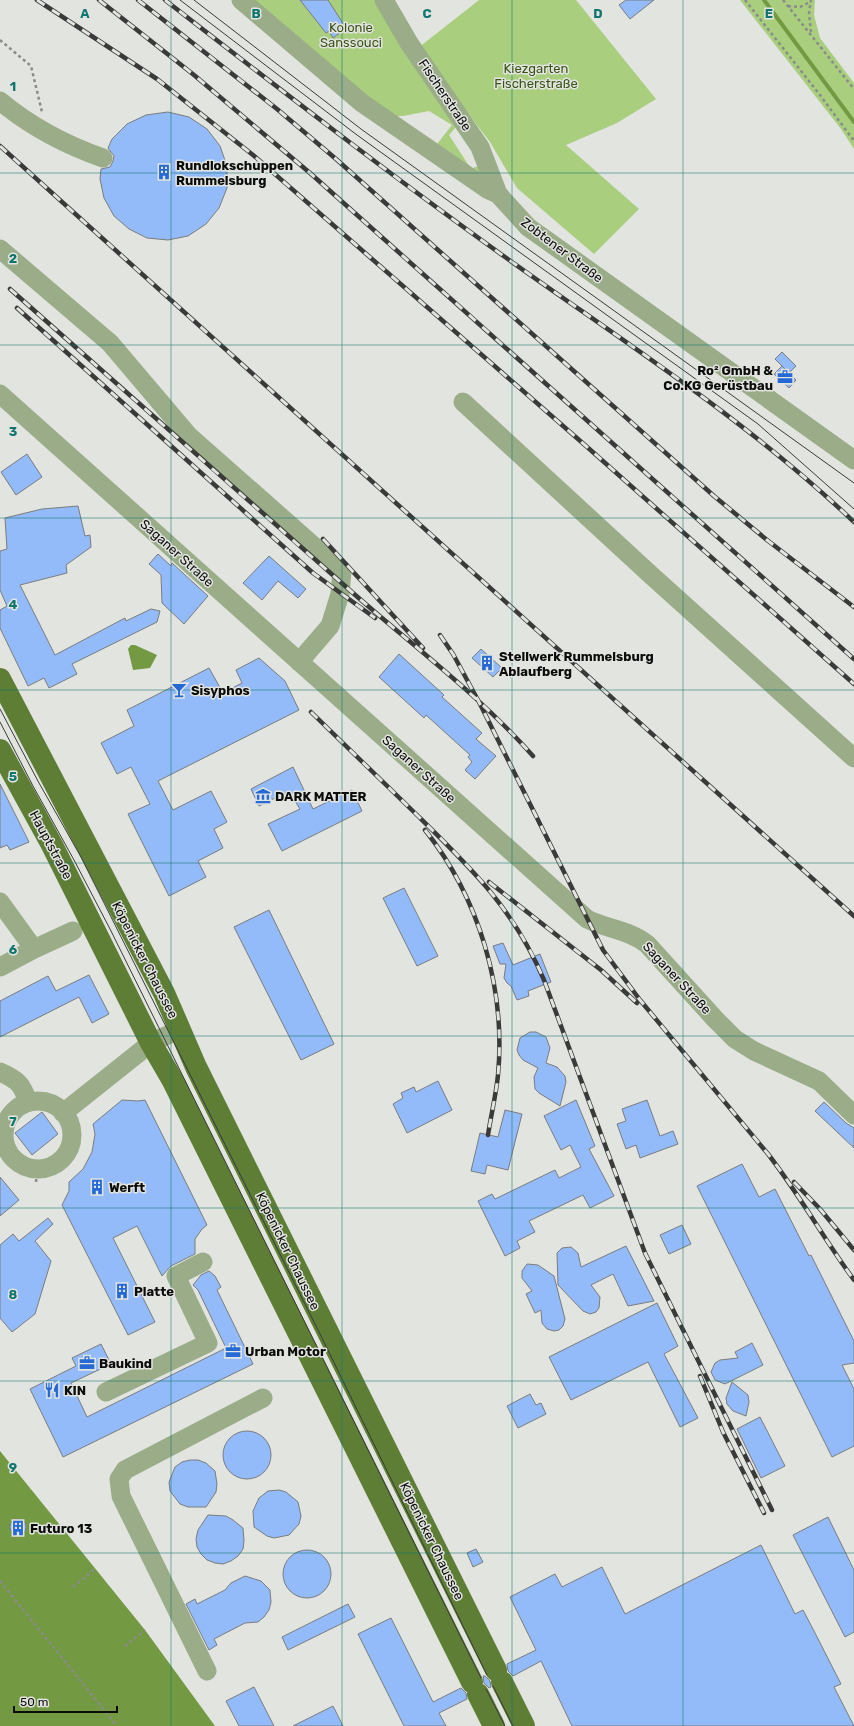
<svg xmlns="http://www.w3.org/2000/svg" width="854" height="1726" font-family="Rubik,sans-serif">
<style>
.green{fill:#a8ce7e}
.water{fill:#739a43}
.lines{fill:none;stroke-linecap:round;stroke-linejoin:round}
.stream{stroke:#739a43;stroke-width:4}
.building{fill:#93baf9;stroke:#7a7c7f}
.path{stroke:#8a8c89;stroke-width:2.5;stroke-dasharray:3 3;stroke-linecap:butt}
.minor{stroke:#9aad88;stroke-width:19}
.major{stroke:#5e7e36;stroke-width:22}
.tram{stroke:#3a3b39;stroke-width:1}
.rail-casing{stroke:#3a3b39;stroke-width:4.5}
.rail{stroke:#e2e4e0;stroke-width:3;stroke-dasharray:9;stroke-linecap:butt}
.grid{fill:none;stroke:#0f766e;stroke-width:1;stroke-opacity:0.55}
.labels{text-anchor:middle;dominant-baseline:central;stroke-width:3;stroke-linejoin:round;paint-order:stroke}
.park-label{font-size:13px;fill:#3a5315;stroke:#e2e4e0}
.street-label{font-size:13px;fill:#0c0d0b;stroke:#e2e4e0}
.poi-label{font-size:13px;font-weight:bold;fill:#0c0d0b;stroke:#e2e4e0;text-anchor:start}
.grid-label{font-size:13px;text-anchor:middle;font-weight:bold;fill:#0f766e;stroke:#e2e4e0;stroke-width:3;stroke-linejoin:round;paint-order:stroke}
</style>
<rect width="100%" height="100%" fill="#e2e4e0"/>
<path class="green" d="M247 0H380L456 127 449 135 471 169 480 165 489 184 434 148 452 125 429 111 403 116H387Z
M479 0H576L656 99 617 123 566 145 639 209 594 254 517 188 490 142 418 48Z
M740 0H815L814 15 820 38 854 83V149L841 129Z"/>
<path class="water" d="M131 645H135L157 655 150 668 133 670 128 649Z
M0 1451 145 1630 215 1726H0Z"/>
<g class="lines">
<path class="stream" d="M764 0 854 122"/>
</g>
<path class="building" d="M300 0H328L346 28 333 38 329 31 326 33Z
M626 0H654L630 19 619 5Z
M168 112 189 117 207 129 220 146 227 166V188L219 208 206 224 188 236 168 240 147 238 129 229 114 216 104 198 100 179 101 169 110 167 113 161 114 156 108 148 112 139 127 124 146 115Z
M782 352 796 366 789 373 775 359Z
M782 366 796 380 789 388 774 374Z
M27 454 42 477 16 495 1 472Z
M78 506 85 536 90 535 91 547 66 565 67 573 20 585 55 655 125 618 126 621 151 609 160 611 157 622 72 664 77 674 49 688 44 678 28 686 0 628V610L7 606 0 590V551L7 549 5 518 42 509Z
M158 554 171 566 172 563 208 596 184 624 162 603 161 575 149 564Z
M269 556 306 589 298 598 278 581 262 600 243 583Z
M481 649 502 668 493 677 472 658Z
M399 654 444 695 442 697 482 733 476 739 496 756 475 779 465 770 472 762 468 757 470 755 426 715 424 718 379 677Z
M259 658 285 681 299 710 158 781 173 810 211 791 227 822 214 829 223 848 198 861 206 877 169 896 128 814 150 804 131 767 117 774 101 743 134 726 127 710 209 668 223 693 242 683 236 670Z
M293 767 313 809 352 790 362 811 282 851 268 824 300 809 289 791 259 806 251 789Z
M0 784 29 842 10 850 7 845 0 848Z
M404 888 438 956 417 966 383 898Z
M269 910 334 1044 301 1060 234 927Z
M503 943 513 965 540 954 551 982 528 991 529 996 517 1000 511 986 507 983 504 978 506 964H500L493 946Z
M89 975 109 1014 92 1023 79 997 0 1037V1001L48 976 56 991Z
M530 1032H536L546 1037 550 1048 546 1063 557 1067 565 1076 566 1082 560 1106 539 1093 535 1089 534 1077 538 1068 523 1060 519 1055 517 1050 520 1038Z
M438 1081 452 1110 407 1133 393 1104 403 1098 401 1093 414 1087 416 1092Z
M122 1100 138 1101 145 1100 207 1225 202 1229 195 1239V1254L171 1266 162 1276 137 1226 113 1238 155 1322 128 1335 62 1205 69 1191V1182L83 1169 92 1152 95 1134 93 1124Z
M576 1100 595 1146 589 1149 614 1196 590 1208 583 1195 529 1221 535 1232 517 1241 520 1248 505 1256 478 1201 492 1194 495 1199 555 1170 559 1178 581 1167 570 1145 561 1150 544 1116Z
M647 1100 660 1136 673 1131 678 1144 640 1158 636 1145 626 1149 617 1124 626 1121 622 1109Z
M824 1102 846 1123 854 1128V1148L815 1111Z
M505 1110 522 1114 508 1170 487 1165 485 1174 471 1171 480 1133 498 1137Z
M42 1112 58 1134 32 1155 15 1133Z
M742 1164 759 1197 775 1189 809 1256 811 1255 854 1341V1363L842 1365 854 1389V1446L832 1457 697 1186Z
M0 1177 19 1200 0 1216Z
M48 1218 53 1224 35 1241 51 1261 35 1314 12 1332 0 1318V1245L13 1234 19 1241Z
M682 1225 691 1244 669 1254 660 1235Z
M626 1246 654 1301 628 1306 613 1274 591 1285 600 1297 599 1308 596 1312 590 1314 583 1311 558 1285 557 1253 562 1248 571 1247 578 1253 581 1267Z
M527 1264 538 1265 554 1276 565 1319 563 1326 559 1330 554 1331 547 1329 542 1323 541 1310 535 1313 526 1294 532 1291 522 1278V1271Z
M209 1271 215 1276 221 1287 217 1290 253 1364 63 1457 30 1389 76 1366 72 1358 101 1344 111 1364 71 1383 87 1417 226 1348 198 1290 193 1285 201 1275Z
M657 1303 678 1346 664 1354 698 1418 680 1427 648 1362 571 1400 549 1357Z
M752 1343 763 1365 725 1384 715 1380 711 1372 715 1363 720 1360 738 1358 735 1352Z
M732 1382 748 1395 749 1402 746 1416 733 1411 727 1404 726 1398Z
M530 1394 536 1405 541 1403 546 1414 518 1428 507 1406Z
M760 1417 785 1466 761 1478 737 1429Z
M223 1455a24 24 0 1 1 48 0a24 24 0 1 1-48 0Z
M190 1460H198L206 1463 215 1471 217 1484 216 1492 206 1507H188L180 1504 170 1491 169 1482 175 1467 182 1462Z
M279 1490 286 1492 298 1502 301 1516 299 1524 289 1535 274 1538 267 1536 254 1527 253 1511 259 1498 268 1491Z
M208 1515 226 1516 233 1520 243 1528 244 1541 243 1549 238 1556 231 1561 223 1564 215 1563 207 1560 201 1554 197 1547 196 1539 198 1530Z
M828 1517 854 1570V1632L845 1637 793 1535Z
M10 1527a8 8 0 1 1 16 0a8 8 0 1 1-16 0Z
M761 1545 795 1614 803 1610 814 1631 841 1684 834 1687 854 1726H572L541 1661 513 1676 508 1671 507 1664 536 1650 510 1597 555 1574 562 1587 602 1567 625 1614Z
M476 1549 483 1562 473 1567 467 1553Z
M283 1574a24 24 0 1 1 48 0a24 24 0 1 1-48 0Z
M245 1576 261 1581 270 1590 271 1602 269 1610 264 1617 258 1622 245 1623 214 1639 217 1645 209 1650 186 1604 195 1599 197 1604 225 1590 231 1583Z
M348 1604 355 1617 288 1650 282 1637Z
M391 1618 433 1702 461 1688 466 1693 467 1699 439 1713 446 1726H404L358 1634Z
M483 1676H485L490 1681 491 1687 489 1688 484 1683Z
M254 1687 274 1726H239L226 1701Z
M333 1706 343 1726H293Z"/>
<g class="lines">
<path class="path" d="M745 0 820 95 854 141
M783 0 854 89
M788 6 800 7 810 2
M811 32 809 13 811 0
M0 40 31 66 42 112
M36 1182 37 1170
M0 1581 117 1726
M73 1587 95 1569
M125 1646 145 1630"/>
<path class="minor" d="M241 0 362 103 487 189 498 194 528 227 854 460
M384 0 409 43 480 147 498 194
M0 101C30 126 66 145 103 158
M0 249 110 343 188 435 342 571 340 594 330 626 299 662
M0 394 587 919C607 929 629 930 647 944L715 1019 735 1039 754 1051 819 1081 854 1115
M463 402 652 576 854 758
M0 902 34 949 73 931
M0 967 34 949
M0 1072C18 1080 22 1084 28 1102
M4 1135a34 34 0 1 1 68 0a34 34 0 1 1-68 0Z
M63 1113 151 1043 180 1029
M106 1392 208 1343 176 1276 203 1262
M207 1671 121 1496 119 1479 125 1470 263 1398"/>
<path class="major" d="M0 679 164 993 196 1067 496 1670
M0 750 52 845 151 1043 173 1081 472 1682
M502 1682 524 1726
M478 1694 494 1726"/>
<path class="tram" d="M180 0 357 135 758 424 854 509
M194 0 361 129 854 483
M0 709 39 783 81 857 321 1336 487 1675
M0 722 33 786 74 860 110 929 481 1678
M493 1686 513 1726
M486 1689 505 1726"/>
<defs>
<path id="rail" d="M37 0 157 79 253 155 586 446 854 684
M99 0 194 75 310 173 854 659
M138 0 277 109 336 159 714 496 767 540 854 607
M165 0C277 87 389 174 505 257 624 342 748 421 854 522
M0 146 854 916
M10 289C124 390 238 492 353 593 413 646 479 695 533 756
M17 308 313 573 375 618
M323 539 423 648
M440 635 453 654 479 702 603 950 640 1000 768 1154C799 1194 824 1239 854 1280
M311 712C346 746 382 781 417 815 471 868 514 909 544 980L645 1253 772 1510
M425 830C479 898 506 988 498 1075 496 1095 491 1115 488 1135
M489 882 601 970 637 1003
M794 1182 820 1209 854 1250
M700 1376 723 1432 764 1513"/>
</defs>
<use href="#rail" class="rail-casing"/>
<use href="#rail" class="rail"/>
</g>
<path class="grid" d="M171 0V1726M342 0V1726M512 0V1726M683 0V1726M0 173H854M0 345H854M0 518H854M0 690H854M0 863H854M0 1036H854M0 1208H854M0 1381H854M0 1553H854"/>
<defs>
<symbol id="building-bare" viewBox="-9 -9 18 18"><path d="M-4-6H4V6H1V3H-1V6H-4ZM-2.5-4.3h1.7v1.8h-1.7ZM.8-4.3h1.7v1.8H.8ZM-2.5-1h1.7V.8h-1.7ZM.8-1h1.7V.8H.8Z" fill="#2469d5" stroke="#e2e4e0" stroke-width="2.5" paint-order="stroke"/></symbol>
<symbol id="office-bare" viewBox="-9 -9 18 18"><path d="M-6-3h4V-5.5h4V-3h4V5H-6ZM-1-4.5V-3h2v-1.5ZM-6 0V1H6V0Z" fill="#2469d5" stroke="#e2e4e0" stroke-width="2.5" paint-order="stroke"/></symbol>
<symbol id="bar-bare" viewBox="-9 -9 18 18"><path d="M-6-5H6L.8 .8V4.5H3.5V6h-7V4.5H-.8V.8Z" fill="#2469d5" stroke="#e2e4e0" stroke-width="2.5" paint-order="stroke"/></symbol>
<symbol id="museum-bare" viewBox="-9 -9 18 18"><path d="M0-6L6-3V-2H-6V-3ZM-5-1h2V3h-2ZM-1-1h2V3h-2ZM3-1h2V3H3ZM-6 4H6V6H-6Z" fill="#2469d5" stroke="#e2e4e0" stroke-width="2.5" paint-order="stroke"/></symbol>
<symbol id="restaurant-bare" viewBox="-9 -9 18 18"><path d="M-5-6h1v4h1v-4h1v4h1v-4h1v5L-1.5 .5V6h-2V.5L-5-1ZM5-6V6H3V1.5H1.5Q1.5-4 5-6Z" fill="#2469d5" stroke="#e2e4e0" stroke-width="2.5" paint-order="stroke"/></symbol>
</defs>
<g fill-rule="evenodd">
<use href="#building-bare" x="153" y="161" width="22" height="22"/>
<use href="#office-bare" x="774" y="366" width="22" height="22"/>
<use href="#building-bare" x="476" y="652" width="22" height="22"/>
<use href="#bar-bare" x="168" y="679" width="22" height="22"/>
<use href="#museum-bare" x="252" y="785" width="22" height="22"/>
<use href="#building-bare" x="86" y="1176" width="22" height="22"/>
<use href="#building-bare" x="111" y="1280" width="22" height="22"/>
<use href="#office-bare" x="222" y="1340" width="22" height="22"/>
<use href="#office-bare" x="76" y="1352" width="22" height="22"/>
<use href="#restaurant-bare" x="41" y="1379" width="22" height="22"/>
<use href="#building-bare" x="7" y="1517" width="22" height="22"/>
</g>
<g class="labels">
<g class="park-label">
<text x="351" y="27">Kolonie<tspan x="351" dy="15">Sanssouci</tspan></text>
<text x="536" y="68">Kiezgarten<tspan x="536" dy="15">Fischerstraße</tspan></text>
</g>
<g class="street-label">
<text transform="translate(445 95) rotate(56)">Fischerstraße</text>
<text transform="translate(562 250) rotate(37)">Zobtener Straße</text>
<text transform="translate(177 553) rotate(42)">Saganer Straße</text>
<text transform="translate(419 769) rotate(42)">Saganer Straße</text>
<text transform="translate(51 845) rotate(62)">Hauptstraße</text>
<text transform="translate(145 960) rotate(63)">Köpenicker Chaussee</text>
<text transform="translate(677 978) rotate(47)">Saganer Straße</text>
<text transform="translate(288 1251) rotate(64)">Köpenicker Chaussee</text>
<text transform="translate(432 1541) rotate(64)">Köpenicker Chaussee</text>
</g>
<g class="poi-label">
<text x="176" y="165">Rundlokschuppen<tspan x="176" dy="15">Rummelsburg</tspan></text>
<text x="773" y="370" text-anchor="end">Ro² GmbH &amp;<tspan x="773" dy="15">Co.KG Gerüstbau</tspan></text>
<text x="499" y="656">Stellwerk Rummelsburg<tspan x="499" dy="15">Ablaufberg</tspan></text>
<text x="191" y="690">Sisyphos</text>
<text x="275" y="796">DARK MATTER</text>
<text x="109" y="1187">Werft</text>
<text x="134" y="1291">Platte</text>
<text x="245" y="1351">Urban Motor</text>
<text x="99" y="1363">Baukind</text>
<text x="64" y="1390">KIN</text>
<text x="30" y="1528">Futuro 13</text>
</g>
</g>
<g class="grid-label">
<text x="85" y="18">A</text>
<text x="256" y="18">B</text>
<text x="427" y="18">C</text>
<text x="598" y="18">D</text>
<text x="769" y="18">E</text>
<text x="13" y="91">1</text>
<text x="13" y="263">2</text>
<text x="13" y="436">3</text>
<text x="13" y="609">4</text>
<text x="13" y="781">5</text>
<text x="13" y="954">6</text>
<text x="13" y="1126">7</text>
<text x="13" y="1299">8</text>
<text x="13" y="1472">9</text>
</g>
<path d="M14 1706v6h103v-6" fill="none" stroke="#0c0d0b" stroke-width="2"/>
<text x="20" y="1706" font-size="12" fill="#0c0d0b" stroke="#e2e4e0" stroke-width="3" paint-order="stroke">50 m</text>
</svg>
